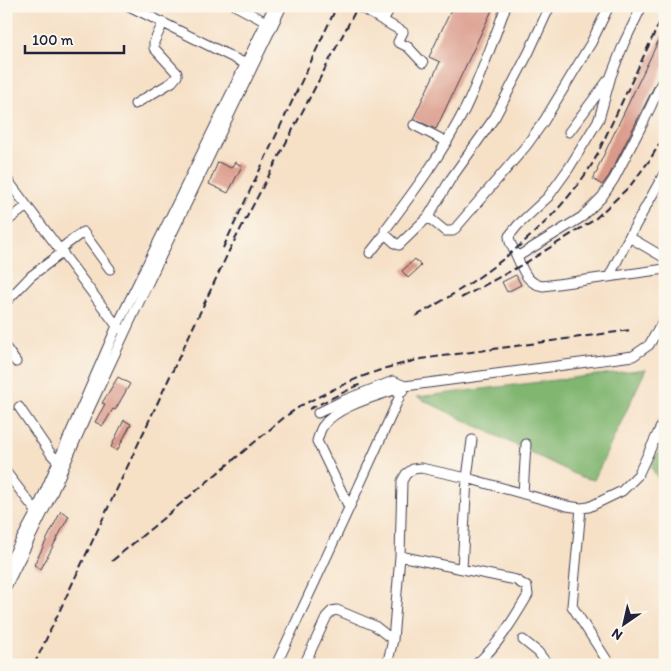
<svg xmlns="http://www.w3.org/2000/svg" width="671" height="671" font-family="Itim,sans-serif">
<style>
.forest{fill:#81b671;stroke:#526c56}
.building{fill:#da9a8a}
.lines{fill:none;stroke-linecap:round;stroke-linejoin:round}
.minor-casing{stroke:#423e50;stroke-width:11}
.minor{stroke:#fff;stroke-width:9}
.rail{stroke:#22223b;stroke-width:2;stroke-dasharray:8 4;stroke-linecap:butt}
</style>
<rect width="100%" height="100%" fill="#fbf7ec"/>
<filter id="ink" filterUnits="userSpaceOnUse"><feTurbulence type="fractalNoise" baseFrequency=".02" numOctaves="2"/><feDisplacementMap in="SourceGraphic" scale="10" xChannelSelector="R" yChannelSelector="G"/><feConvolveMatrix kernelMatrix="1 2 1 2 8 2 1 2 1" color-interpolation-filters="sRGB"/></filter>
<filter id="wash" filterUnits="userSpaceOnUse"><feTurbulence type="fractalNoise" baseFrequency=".0096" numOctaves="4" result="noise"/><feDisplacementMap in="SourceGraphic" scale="20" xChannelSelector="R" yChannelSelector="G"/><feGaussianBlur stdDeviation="1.12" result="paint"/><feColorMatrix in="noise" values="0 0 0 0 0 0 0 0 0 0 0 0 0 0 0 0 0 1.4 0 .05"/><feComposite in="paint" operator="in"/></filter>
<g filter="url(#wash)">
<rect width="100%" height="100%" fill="#f6e0c6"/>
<path class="forest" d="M646 369 594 480 581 477 417 397Z
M665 439V490L651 467Z"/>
<g id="blocks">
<path class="building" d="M453 6H494L436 129 413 119 440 62 429 57Z
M665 27V65L609 176 602 185 593 179 598 170 597 169Z
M218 162 231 168 235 162 242 166 228 193 209 184Z
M415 259 421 266 408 278 402 271Z
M516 275 521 285 507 292 502 282Z
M118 377 130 384 115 410 113 409 103 426 95 422 105 404 102 403Z
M124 420 131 424 117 451 111 447Z
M61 511 69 516 41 569 34 565Z"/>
</g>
</g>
<g filter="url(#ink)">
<use href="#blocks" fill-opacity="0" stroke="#423e50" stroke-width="1"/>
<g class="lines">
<defs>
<path id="minor" d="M129 6 246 64
M236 6 266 22
M358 6 403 32 398 42 408 47 423 63
M506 6C493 41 481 76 465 109 442 154 415 190 385 230V234L395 243 399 245 428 217 445 231H453L526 146 544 121 591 43 609 6
M383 21 391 6
M665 76 644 121 614 179 602 197 582 217 517 257C523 270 527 284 543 286L665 269
M135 104 172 82 177 76V73L154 48V42L163 23
M414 125 447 142
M569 132 608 80
M665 172 629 237 665 258
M6 178 117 326 121 329
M428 217 450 180 495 117 529 52 550 6
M6 222 27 206
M60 249 83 232 110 269
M370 253 385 234
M517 257 510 242 509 236 518 225 548 197 569 168 599 119 611 76 624 43 642 6
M609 277 629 237
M6 302 31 276 63 252
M6 348 16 362
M399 392H402L405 386 633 356 649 345 665 318
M19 407 51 454 61 465
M318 413 342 401 393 381 405 386
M6 472 39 515
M523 494 526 444
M581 508 572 606 610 665
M6 568 36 512 117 326 274 6
M462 569 467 478 472 440
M6 587 51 496 91 405 146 287 282 6
M523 640 538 652 548 665
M119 664V665
M276 665C318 576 359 487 399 398V392L394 390C374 397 336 407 323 426 320 429 319 436 317 441L349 507
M304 665 327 616 332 611 337 610 375 626 393 640
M387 665 393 640 400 556
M475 665C498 646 513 620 528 595L527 587 516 580 400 556 402 481 406 474 413 469 421 468 467 478 567 506 581 508 589 507 622 491 638 475 665 418"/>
</defs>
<use href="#minor" class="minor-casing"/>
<use href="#minor" class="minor"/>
<path class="rail" d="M223 248 337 6
M461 298 527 262 594 220 630 186 649 161 665 135
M416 316C483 279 553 228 594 161L665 11
M309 409 361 384
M112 561 286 416 302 405 330 391 358 378 386 368 421 359 631 330
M34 665 229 251 358 6"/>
</g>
</g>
<rect width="671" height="671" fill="none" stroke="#fbf7ec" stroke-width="25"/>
<g transform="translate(624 624) rotate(214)" stroke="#fbf7ec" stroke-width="4" paint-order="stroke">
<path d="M0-4L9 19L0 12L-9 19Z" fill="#22223b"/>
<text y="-8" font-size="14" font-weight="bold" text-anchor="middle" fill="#22223b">N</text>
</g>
<path d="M25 45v8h99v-8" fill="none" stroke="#22223b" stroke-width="2.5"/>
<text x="32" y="45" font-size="15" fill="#22223b" stroke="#fbf7ec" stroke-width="4" paint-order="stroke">100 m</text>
</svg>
